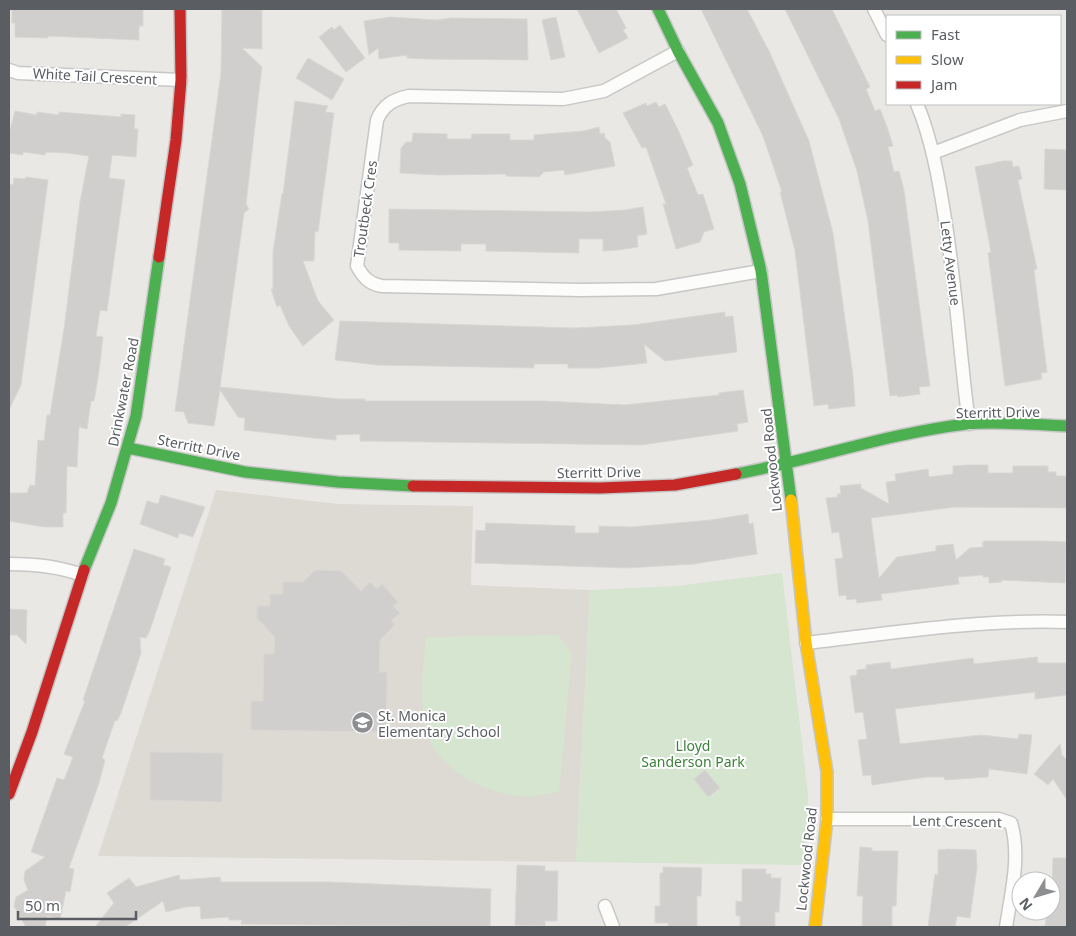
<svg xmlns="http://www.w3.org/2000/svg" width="1076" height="936" font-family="'Noto Sans',sans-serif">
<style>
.education{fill:#dddad4}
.green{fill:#d5e5d0}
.building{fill:#d1cfcd;stroke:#d9d7d4}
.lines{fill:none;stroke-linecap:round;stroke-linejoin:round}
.street-casing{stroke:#c6c7c6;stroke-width:15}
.fast-casing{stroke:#c6c6c6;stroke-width:14}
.slow-casing{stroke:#c6c6c6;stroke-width:14}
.jam-casing{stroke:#c6c6c6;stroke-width:14}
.street{stroke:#fcfcfb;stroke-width:12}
.fast{stroke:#4caf50;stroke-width:11}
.slow{stroke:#ffc107;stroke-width:11}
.jam{stroke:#c62828;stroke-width:11}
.labels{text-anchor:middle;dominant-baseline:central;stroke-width:4;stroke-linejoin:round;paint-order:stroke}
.street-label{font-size:14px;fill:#5a5e62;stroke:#fff}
.poi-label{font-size:14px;fill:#5a5e62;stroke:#fff;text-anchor:start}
.park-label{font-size:14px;fill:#3d813a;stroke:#fff}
</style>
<rect width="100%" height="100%" fill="#eae8e4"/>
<path class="education" d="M216 490 338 504 473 506 471 585 590 590 576 862 98 856Z"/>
<path class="green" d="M782 573 808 794 807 865 576 862 590 590 676 586Z
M558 635 572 653 559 792C547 793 533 798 521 796 487 793 449 775 431 744 417 718 423 666 426 637Z"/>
<path class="building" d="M12 9H143V26H139V40L48 36V38L15 37V23H12Z
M222 9H262V49L242 48 262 67 261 74 246 204 249 209 244 213 220 387 339 399H365V401H543L625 405 719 395V393L743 390 748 422 737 424 738 431 641 445 360 441V434L336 435V440L313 438 244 430 245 418 238 417 220 390 214 426 188 423 184 412 175 411 221 73Z
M577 9H616L626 28 623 30 628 38 599 53Z
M701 9H747L769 51 809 141 833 233 853 376 855 406 829 409 828 404 814 406 795 251 780 192H782L763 136Z
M785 9H832L870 87 866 89 875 111 880 109 887 127 893 146 888 147 894 172 899 171 904 190 930 386 919 387 920 394 898 397 897 395 890 396 868 221 857 171 839 119Z
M390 17 437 20 451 18 527 19 528 60 427 59 407 58V55L379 59 378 48 369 55 364 21Z
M556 17 565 57 551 60 542 20Z
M340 25 365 58 346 72 319 37 332 27 334 30Z
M308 58 344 79 332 100 296 78Z
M295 101 328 106 325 112 334 113 318 232 315 231 314 261H303L318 301 334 320 303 346 289 326 280 305 277 307 271 289H273V252L282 194H283Z
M656 102 659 107 665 104 679 132 693 165 687 168 698 195 703 194 714 229 704 232 700 242 676 249 663 204H666L646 147 642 148 623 113 646 103 647 106Z
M15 111 37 115V112L59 115V112L121 117V114L135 115 134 129H138L136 157 112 155 109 178 125 180 107 311 100 310 96 336 103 337 99 371 94 401H91L87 429 79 427 77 467 67 466 66 513H63V527H44L9 521V493H27L30 485 35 486 38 440 44 441 47 415H50L64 329 80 202 89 156 67 153 46 152 45 155 23 152V155L9 153V134Z
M599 127 600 134 604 133 605 138 610 142 615 166 565 175 564 170 544 172 539 177 506 176V174L438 175 400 173 401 148 406 142H412L413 133 447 134V139H471L472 134H510V140H534V135L584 131Z
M1045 149 1067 150V190L1044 189Z
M1003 161H1012L1013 167 1019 166 1022 179 1018 180 1037 269 1034 270 1047 372 1041 373 1042 379 1005 386 988 253 991 252 975 167Z
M26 177 48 180 21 385 9 410V184L13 185 14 178 25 179Z
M643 207 647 234 637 236 638 247 618 250 603 251V239H579V253L486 251V244H461V251L399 250V243H389V209L590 212 625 210Z
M725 312V317L733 316 737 352 665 361 644 344 647 363 599 368H568V364H534V368L377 365 335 360 340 321 576 328 633 325Z
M967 465H988V473H1013V466H1048V472H1056V476H1067V508L955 507 871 518 879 578 897 557 936 551V546L953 544 956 560 970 548 983 547V541H1045L1066 542 1065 583 1001 580 1002 582 989 583V577H983V575L958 577 959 584 881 594 882 600 857 603 856 599 847 600 846 595 839 596 835 559 843 558 839 532 832 533 826 498 838 497 837 494H841L840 486 861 484V488L889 504 886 482 896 481 895 474 928 469 929 477 953 474V466Z
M161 495 205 507 193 537 179 533 178 538 140 524 147 501 158 504Z
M748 514 749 524 753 523 757 554 694 564 627 568 475 563 476 530 485 531 486 523 575 526V533H599V526L632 527 711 520Z
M134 549 165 559 163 565 171 567 150 630 146 638 140 637 141 653 121 713 117 721 115 720 102 758 105 760 99 783 69 868 74 869 70 892 66 891 60 919 47 916 45 927H26L14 906 16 897 28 890 24 880 25 871 45 857 31 852 57 778 64 780 73 757 64 754 85 701 83 700Z
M315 570 341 571 361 591 370 582 377 589 382 584 398 602 393 606 400 613 391 621 395 625 380 640 379 672H387L386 732 251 730V701H263L264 654H274L275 637 257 618V606H270V594H283V582H303Z
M9 609 27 610 26 644 17 635H9Z
M1037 657 1038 663H1067V695L1035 699V692L895 709 900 744 981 735 1018 739 1019 734 1032 735 1027 774 989 769 988 777 945 780 944 777H927L872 785 871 775 863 776 858 740 867 739 863 712 855 713 850 676 857 675V670L866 669V665L890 662 891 669 973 658 974 664Z
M1060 744 1062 755 1067 760V800L1053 779 1048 785 1034 774Z
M150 752 223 753 222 802 150 800Z
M705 770 720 788 708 797 694 779Z
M860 847 872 848V851H898L896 906H892V927H862L863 896H857Z
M948 849 976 850 977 868 970 918 957 916 955 927H928L935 874 938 875V850Z
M1053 858H1067V927L1045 926 1047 911H1051Z
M517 865 545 866V871H558L557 921H545V926L515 925Z
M663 867 702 868 701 896H697V927H668V923H655V906H660V873H663Z
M742 869H766V874H771V878H781L779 912H775V927H740V916H736V901L742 902Z
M179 875 180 880 220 877 221 882H329L491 889 490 927 241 924 242 920H229V917L201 919 200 906 185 907 166 912 163 901 125 927H95L114 903 107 893 129 878 136 887Z"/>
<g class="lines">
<defs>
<path id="street" d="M874 9 887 35
M678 51 604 91 563 99 409 96C394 99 383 105 377 120L357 266C363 277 369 284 382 286L580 290 656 289 761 271
M9 70 18 73 181 80
M917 104C932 140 939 181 945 219 956 287 960 356 969 424
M933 153 1020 120 1067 111
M9 564C35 564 58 566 82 575
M806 643C892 633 980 619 1067 622
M827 819H999L1011 823C1021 856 1011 894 1006 927
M605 906 613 927"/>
<path id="fast" d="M658 9 678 51 718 123 740 184 761 271 791 500
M128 448 245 472 338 482 413 486
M736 474C813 460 889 433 967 424 1000 421 1035 425 1067 426
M84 570 111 503 136 416 159 257"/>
<path id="slow" d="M791 500 806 643 827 772V819L815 927"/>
<path id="jam" d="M159 257 176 140 181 80 180 9
M413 486 600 488 675 485 736 474
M9 794 32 732 84 570"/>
</defs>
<use href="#street" class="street-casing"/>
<use href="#fast" class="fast-casing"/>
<use href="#slow" class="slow-casing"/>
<use href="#jam" class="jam-casing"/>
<use href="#street" class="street"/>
<use href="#fast" class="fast"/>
<use href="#slow" class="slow"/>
<use href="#jam" class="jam"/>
</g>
<defs>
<symbol id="school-disc" viewBox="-11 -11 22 22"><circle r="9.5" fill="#8c8e90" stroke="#fff"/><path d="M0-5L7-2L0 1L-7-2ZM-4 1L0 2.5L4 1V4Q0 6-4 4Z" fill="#fff"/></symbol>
</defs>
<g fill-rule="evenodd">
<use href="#school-disc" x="350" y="710" width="25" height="25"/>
</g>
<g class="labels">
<g class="street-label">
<text transform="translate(95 76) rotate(3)">White Tail Crescent</text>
<text transform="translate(365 209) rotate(-82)">Troutbeck Cres</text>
<text transform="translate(951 263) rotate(83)">Letty Avenue</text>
<text transform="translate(123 392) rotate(-79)">Drinkwater Road</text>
<text transform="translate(998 412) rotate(-1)">Sterritt Drive</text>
<text transform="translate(199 447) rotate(11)">Sterritt Drive</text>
<text transform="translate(771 460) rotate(-96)">Lockwood Road</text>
<text transform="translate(599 472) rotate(-1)">Sterritt Drive</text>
<text transform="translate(957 821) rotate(1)">Lent Crescent</text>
<text transform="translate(806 859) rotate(-84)">Lockwood Road</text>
</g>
<g class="poi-label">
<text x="378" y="715">St. Monica<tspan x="378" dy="16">Elementary School</tspan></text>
</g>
<g class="park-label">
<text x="693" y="745">Lloyd<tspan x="693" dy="16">Sanderson Park</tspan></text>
</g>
</g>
<rect width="1076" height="936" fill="none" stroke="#5a5e62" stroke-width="20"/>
<rect x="886" y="15" width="175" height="90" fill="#ffffff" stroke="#bdbfc0"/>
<rect x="896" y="31" width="25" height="8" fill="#4caf50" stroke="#bdbfc0"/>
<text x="931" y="40" font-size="15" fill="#5a5e62">Fast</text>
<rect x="896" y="56" width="25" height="8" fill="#ffc107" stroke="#bdbfc0"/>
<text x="931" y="65" font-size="15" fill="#5a5e62">Slow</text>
<rect x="896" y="81" width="25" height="8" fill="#c62828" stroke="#bdbfc0"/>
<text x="931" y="90" font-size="15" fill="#5a5e62">Jam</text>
<g transform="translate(1036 896) rotate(232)"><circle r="24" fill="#ffffff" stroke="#bdbfc0"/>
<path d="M0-4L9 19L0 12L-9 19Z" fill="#8c8e90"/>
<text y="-8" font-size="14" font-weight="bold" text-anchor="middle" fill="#5a5e62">N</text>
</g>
<path d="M18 911v8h118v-8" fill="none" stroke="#5a5e62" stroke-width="2.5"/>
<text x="25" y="911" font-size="15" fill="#5a5e62" stroke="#ffffff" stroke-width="4" paint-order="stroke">50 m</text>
</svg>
